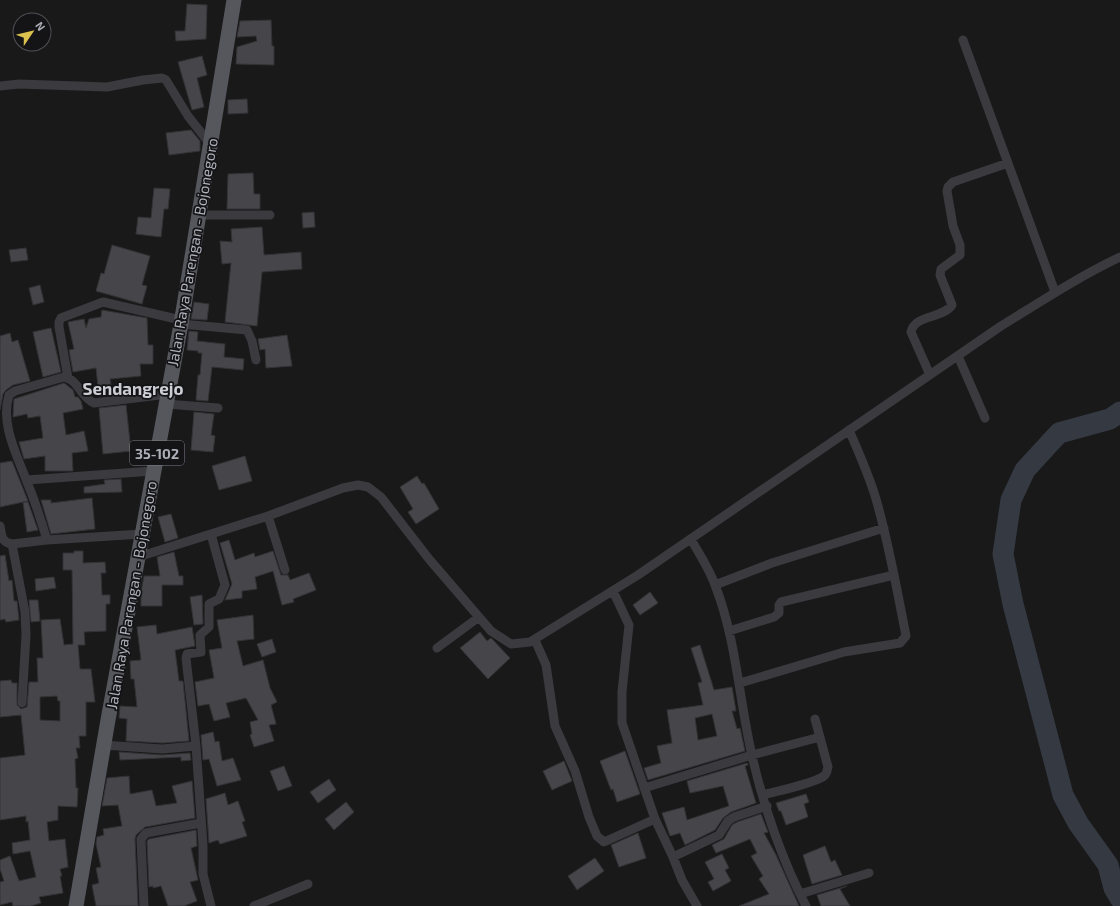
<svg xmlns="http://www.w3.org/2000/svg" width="1120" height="906" font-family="'Exo 2',sans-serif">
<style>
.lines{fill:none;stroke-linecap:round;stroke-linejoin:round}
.river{stroke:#343942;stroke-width:21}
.building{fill:#46464a;stroke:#333336;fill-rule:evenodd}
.street{stroke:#3a3a3f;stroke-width:9}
.primary{stroke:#56575d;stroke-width:15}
.labels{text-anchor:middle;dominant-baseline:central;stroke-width:3.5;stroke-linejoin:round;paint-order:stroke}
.shield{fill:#141315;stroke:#7e8087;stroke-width:1}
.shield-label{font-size:14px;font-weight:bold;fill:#acaeb8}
.street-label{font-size:15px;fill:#acaeb8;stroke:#141315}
.quarter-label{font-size:17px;font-weight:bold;fill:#cdced5;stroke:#141315}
</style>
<rect width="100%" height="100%" fill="#19191a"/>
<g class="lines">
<path class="river" d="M1120 412 1110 419 1059 433 1025 470 1011 500 1003 554 1013 604 1063 795 1078 823 1108 865 1114 888 1120 898"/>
</g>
<path class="building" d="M187 4 207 5 206 39 176 41 175 31H185Z
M271 20 272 46H274V65L236 64 237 47 257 41 256 36 237 37 240 21Z
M202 56 207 75 197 78 204 107 192 110 178 62Z
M247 99 248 113 228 114V100Z
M191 130 200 141V151L169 155 166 133Z
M253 173 254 194H260V209H227L228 174Z
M154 188 170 189 168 209H164L161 237 136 234 138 217 151 218Z
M314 212 315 227 303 228 302 213Z
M262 227 264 255 301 252 302 269 262 272 257 326 225 322 231 263 222 264 220 241 232 242 231 229Z
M112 245 150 256 142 285 147 286 142 304 96 291 101 273 104 274Z
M26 248 28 260 11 262 9 250Z
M40 285 44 302 33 305 29 288Z
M194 302 209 304 207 320 191 319Z
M102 310 147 318 148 345H153V364H140L141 376 110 379 113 395 99 396 96 368 73 372 69 350 74 349 68 322 84 319 86 328 89 319 101 317Z
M51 328 61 372 43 377 33 332Z
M189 331 198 332 197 341 225 344 224 357 244 359 243 370 212 367 208 401 196 400 198 375H200L202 353H198V351L187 350Z
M10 333 12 342 18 340 30 381 13 385 6 390 3 394 0 410V336Z
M287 335 292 366 266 368 265 349 260 350 258 339Z
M64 383 73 390 75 397H78L81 401 83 409 63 413 66 435 84 431 88 451 72 453 73 471H45V456L24 459 19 442 43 438 40 416 28 418 27 414 13 417 14 399Z
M126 405 131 451 103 454 99 408Z
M194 412 214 414 211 435 215 436 213 452 191 450Z
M245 456 252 481 219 490 212 466Z
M12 461 28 501 0 507V463Z
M417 476 422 484 424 483 439 509 416 524 408 512 413 509 400 487Z
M121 479 122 492 84 493V487L105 484 104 480Z
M92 498 95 529 51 534 41 500H51V503Z
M23 502H28L38 530 27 532Z
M171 514 178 538 165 542 158 517Z
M229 540 235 560 254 553 255 557 273 551 281 575H288L290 580 309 573 316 590 293 599 294 602 282 605 273 571 255 577 257 589 242 591V598L225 600 232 584 220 543Z
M74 551H83V563L105 562 106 573H101L102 595H110V604H106V631L84 632 85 645H78L80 669H91L95 702H86V736H79L80 748H76L78 758 75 759 76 788H78L77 807 58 806V820L47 822 49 841 65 839 68 867 60 869 62 876H60L63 893 39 897 41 903 31 906H13L12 902 0 905V882L4 881 0 869V860L10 856 19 881 36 877 30 851 13 854 12 843 30 840 28 821 26 822V816L0 820V758L25 755 21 715 0 717V681L11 680 12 683H17V705L21 709 27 707 29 682H38L37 658H43L41 620 60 619 64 645 73 644 72 570H63V553H74ZM57 696 58 701H60V721L40 720V697Z
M174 552 179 576H183V585H162V606H141V592L144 576H160L157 557Z
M5 555 9 581 12 580 14 601H17L19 620 6 622 5 619 0 620V556Z
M54 577 56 588 36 591 35 579Z
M650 592 658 603 640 615 633 605Z
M202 595 203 624 194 625 190 597Z
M29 600H38L40 621 31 622Z
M253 615 254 639 237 641 243 666 263 660 270 688 277 702 271 705 276 724 269 725 274 741 254 747 250 735 252 734 250 722 258 720 246 698 226 703 230 717 214 721 209 704 198 706 195 682 214 678 209 650 222 648 217 620Z
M156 625 157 634 192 627 195 646 175 650 179 681H183L189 741 162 743 126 741 127 719 119 718 120 706 137 707 134 679H131L130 661 141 660 137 627Z
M480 632 487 641 491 638 493 640 510 658 488 679 460 648Z
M272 639 276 652 262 657 257 644Z
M700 645 714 690 732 687 736 711H732L737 729 740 728 745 751 648 780 644 768 661 763 657 746 672 743 667 710 703 705 698 683 702 682 691 648ZM712 714 717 736 698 740 695 718Z
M213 732 215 742 219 741 222 761 233 758 241 780 217 786 209 759 203 760 201 735Z
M625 751 640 794 617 802 613 789 611 790 600 761Z
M119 752 162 755 190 753 191 760 181 761V757L120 760Z
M564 761 572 781 552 790 543 771Z
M747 763 748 765 745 766 756 803 731 812 723 818 715 830 685 845 680 833 670 836 662 813 684 807 687 820 729 806 723 786 690 793 687 781Z
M284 766 292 786 278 791 270 771Z
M129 776 130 794 152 790 156 806 177 803 172 786 192 781 195 818 145 827 136 835 135 839 138 906H96L92 885 99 883 96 868 101 867 96 844 97 837 104 835 103 829 122 826 118 805 102 806 107 778Z
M329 779 336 790 318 803 310 792Z
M225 793 228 805 238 801 245 821 242 822 247 836 220 844 218 840 209 843 206 799Z
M806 794 809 802 804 804 808 817 786 825 781 811H779L776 803Z
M346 802 354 812 334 830 325 819Z
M761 814 768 832 764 833 776 855 799 906H739L769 894 759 879 763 876 751 856 757 853 750 839 716 853 712 845 724 839 732 825 737 822Z
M196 830 197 846 191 848 198 880 190 882 197 901 184 906H168L161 886 153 888V886L149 887 147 841 149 839Z
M638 833 646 858 619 867 611 845Z
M825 846 831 862 835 860 842 875 812 884 803 855Z
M722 854 729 868 725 870 731 881 713 891 708 882 714 879 705 862Z
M595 858 604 871 577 890 568 876Z
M847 886 840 889 850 906H821L817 895Z"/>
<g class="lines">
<path class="street" d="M963 40 1055 292
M0 86 19 84 107 87 143 80 162 78 166 80 188 116 210 144
M199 215H270
M181 324 247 330 252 341 256 360
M958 356 985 418
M930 375 911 332C915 314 943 319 952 305L940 275 941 269 960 255V245L953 226 947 191 948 187 953 182 1008 163
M68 378 59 327V322L61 318 103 302 181 320
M166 404 218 408
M27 480 153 471
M268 516 285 570
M0 526C2 536 1 542 12 544
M691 539C699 554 709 568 715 585 737 641 739 702 753 760 764 808 783 862 806 906
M47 540C41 520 35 501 27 482 17 455 0 424 9 395L15 391 64 377C78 379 81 398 94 403L168 394
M138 557 268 516 343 488 358 485 368 487 381 497 429 559 491 631 511 644 530 642 638 575 1001 326C1040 302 1078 277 1120 257
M715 585 772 563 884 528
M613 591 629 625 622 692V723L655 819 673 857 682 880 697 906
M729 631 774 617 779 613V605L781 602 894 575
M535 640 546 665 555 726 575 771 589 817 597 836 604 842 655 819
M437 648 479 617
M740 683 844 652 900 643 906 636C897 590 889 544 876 499 869 475 859 453 849 430
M22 703 26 635 25 612 12 544 47 540 142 534
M103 745 162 749 196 746
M644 788 752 755 820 737
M763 795C777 791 813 784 824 776 827 774 827 770 828 767L815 719
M673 857 719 835 728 821 734 817 767 806
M800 894 869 873
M144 906 141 839 146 833 201 823
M211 906 203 874V845L196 746 186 658 187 654 201 652 200 635 209 627V604L219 599 225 585 211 534
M254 906 308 884"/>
<path class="primary" d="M76 906 108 720 181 324 234 0"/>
</g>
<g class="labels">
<rect class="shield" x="130" y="441" width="54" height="24" rx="3"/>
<g class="shield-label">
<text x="157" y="453">35-102</text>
</g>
<g class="street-label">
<text transform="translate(192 252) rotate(-80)">Jalan Raya Parengan - Bojonegoro</text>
<text transform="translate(131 595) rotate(-80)">Jalan Raya Parengan - Bojonegoro</text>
</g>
<g class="quarter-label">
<text x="133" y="388">Sendangrejo</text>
</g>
</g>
<g transform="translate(32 32) rotate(55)"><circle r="19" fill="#141315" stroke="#515156"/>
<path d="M0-3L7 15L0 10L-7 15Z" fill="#dcc14f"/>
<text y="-6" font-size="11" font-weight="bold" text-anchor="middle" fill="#acaeb8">N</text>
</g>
</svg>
